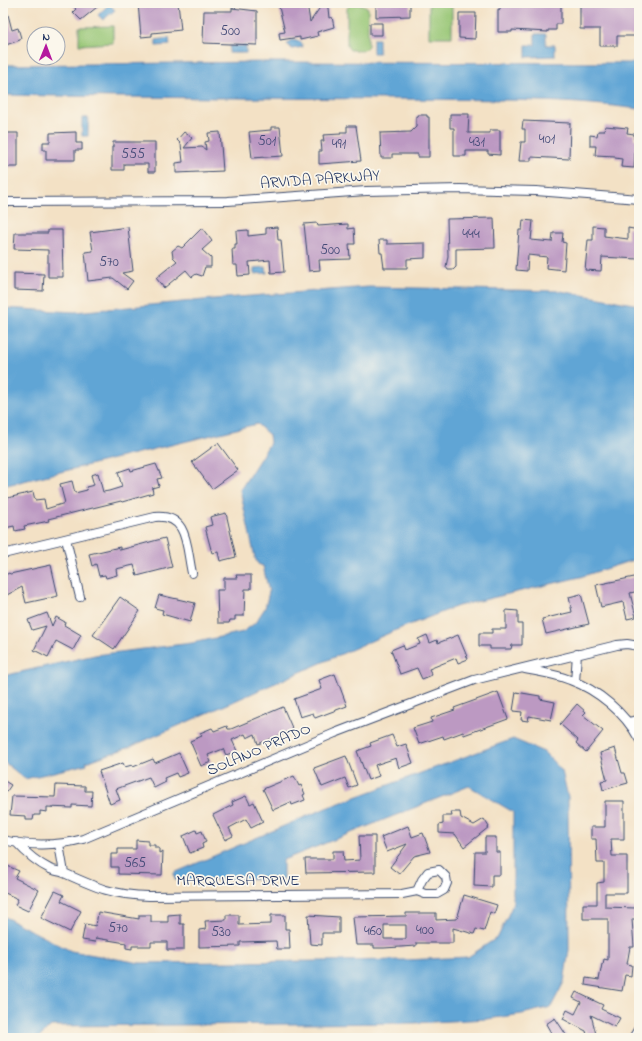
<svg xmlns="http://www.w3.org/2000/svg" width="642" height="1041" font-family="'Indie Flower',sans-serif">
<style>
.green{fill:#97c674;stroke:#597a69}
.water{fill:#60a5d5;stroke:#3e6a9a}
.building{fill:#bc99c2;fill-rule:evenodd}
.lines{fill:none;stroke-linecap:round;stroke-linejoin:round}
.street-casing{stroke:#3b4a6d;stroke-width:10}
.street{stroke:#fff;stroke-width:8}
.labels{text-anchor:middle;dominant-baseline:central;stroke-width:3.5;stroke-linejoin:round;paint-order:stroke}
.number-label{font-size:14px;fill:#434a77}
.street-label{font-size:16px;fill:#1b2f5e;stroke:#fbf7ec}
</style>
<rect width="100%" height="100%" fill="#fbf7ec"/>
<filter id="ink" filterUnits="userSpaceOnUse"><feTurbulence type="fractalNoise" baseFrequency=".025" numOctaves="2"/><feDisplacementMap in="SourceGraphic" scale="8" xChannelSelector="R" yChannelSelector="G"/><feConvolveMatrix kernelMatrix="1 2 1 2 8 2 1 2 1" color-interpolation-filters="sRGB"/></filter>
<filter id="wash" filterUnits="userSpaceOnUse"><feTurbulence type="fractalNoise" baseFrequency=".012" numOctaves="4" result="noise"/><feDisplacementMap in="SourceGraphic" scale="16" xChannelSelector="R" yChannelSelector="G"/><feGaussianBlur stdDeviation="0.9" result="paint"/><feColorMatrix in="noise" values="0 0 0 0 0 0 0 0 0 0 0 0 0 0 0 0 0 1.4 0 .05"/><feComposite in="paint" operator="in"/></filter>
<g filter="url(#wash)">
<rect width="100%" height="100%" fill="#f3e1c5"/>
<path class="green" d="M429 3H452V37H429Z
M352 4 364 5 368 8V46L364 50H350L347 46V8Z
M113 26V43L79 45V27Z"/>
<path class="water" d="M109 4 115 10 103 20 98 15Z
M535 34H546V45H555V56L526 57V45H535Z
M169 38 170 45 156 46V40Z
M373 39H379V53H373Z
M292 40 301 42 303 47 292 49 287 44Z
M230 46H246V53H229Z
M266 62 639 63V109C559 98 477 100 396 99 265 98 134 98 3 95V65Z
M82 118H88V136H82Z
M266 267 267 273 254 274V268Z
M369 287 560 291 639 305V558L580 577 458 606 396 630 130 747 86 762 87 764 25 779 3 761V676L95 655 192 643 243 632 255 623 265 608 269 592 263 566 258 564 255 558 240 490 270 443 269 435 257 424 3 486V308L75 312 225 298Z
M513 739 544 752 562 771 568 797 569 950 564 982 551 1007 522 1014 487 1019 414 1023 51 1026 39 1038H3V916L71 951 140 963 406 960 468 957 498 937 513 904V812L469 786 283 860V879L175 880 174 873 326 808Z"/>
<g id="blocks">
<path class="building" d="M3 3H5L12 30 18 28 21 38 20 40 3 46V32L6 31 3 20Z
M70 3H102L81 20 73 12 76 9Z
M138 3H150V5L178 3 181 30 152 33V36L141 37Z
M278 3H290V5L307 3 310 22 321 6 325 5 328 8 329 18 332 17 334 27 317 32 318 36 300 40V37L280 40 279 33 285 32Z
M376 3H410V16L376 17Z
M500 3H561V24H556V30H548V32L512 30V32H498V9L500 10Z
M580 3H637V36H617V46H600V29H580Z
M232 8 257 11V45L203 43 204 11H232Z
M459 13H476L475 39 459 38Z
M370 23H382V35H370Z
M450 114H469L468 133H490V130H500V155L488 154V151H466V156H454V128H450Z
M418 115H427V117H429V157H418V154H392V158H381L380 133 411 132 416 127V117H418Z
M523 121 570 123 569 159 531 157V161H519L521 142H525V129H522Z
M347 126H356L361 161 319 164V151H322L321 141H324L323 135 341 134 340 132H347Z
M605 126 628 128 627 133 634 134V139H639L638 150H635L634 168 621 167 622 159 615 158V156L595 155 596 146H590V135L597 136 598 131H604Z
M271 127H280L283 156 252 158 249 132 271 130Z
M76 132V143H82V150H75V160H46V150H43V142H50V133Z
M184 132 192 138 184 148 202 147 206 150 205 142 209 141 208 133 220 132 223 171 176 173V163L183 162 181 144 177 140Z
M5 133H18V167H3V138H5Z
M113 142H155V172H148V164H124V170H112V147H113Z
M494 218 495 248 456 249V267L453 270H448L446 267 448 256 447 219Z
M523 220 533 221 531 240 552 242 553 233H563L562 242 566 243 564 270 546 268 547 257 528 255 527 271 516 270 519 230H522Z
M317 223 318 226 348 224V229L354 228 355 244H349L350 259 319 260 320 270 309 271 304 224Z
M593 226 604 227V236L628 239V228L639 230 638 259 602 257 601 271 585 270 588 240H593Z
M128 227 133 271 122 273 133 281 127 289 113 278 88 281 85 252 93 251 90 232Z
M277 227 278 240H281L284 272 271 273 270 260 249 262 250 275 238 276 237 265H233L232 249H235V244H237L236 231 248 230V236L266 234V228Z
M202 228 212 241 202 250 211 258V267H205L202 276 196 274 192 277 186 270 164 288 156 278 177 261 173 257 172 251 178 246 182 248Z
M48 230H62L63 277H48V250L14 249 15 233H48Z
M379 240H387V244L425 243V258L407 259V268H384L382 253H380Z
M14 273 44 274 43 291 14 290Z
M218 443 238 470 212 489 192 462Z
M156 464 162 478 157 479 159 486 152 488 153 493 122 502 121 501 48 519 49 521 24 526 25 529 15 531 14 526 5 528 3 518V499L33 492 35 500 44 499 46 509 65 503 60 484 72 481 75 493 87 490 86 487 94 485 91 475 98 473 103 492 109 491 122 487 118 472 130 468 131 471Z
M226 513 236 557 220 561 218 552 212 553 205 527 212 525 210 517Z
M165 538 172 567 137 576 134 565 116 569 117 575 106 578 105 575 99 576 96 564 92 566 89 554 120 547V550Z
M51 565 58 596 26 603 22 587 3 597V576L9 573 10 574Z
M236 575H251V589H245L244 616H235V620H230L229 623H218L217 590H224V578H237Z
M639 576V591L630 593 636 617 627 619 623 602 601 607 596 585Z
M581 594 589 624 546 634 542 619 572 612 569 597Z
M159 595 195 603 190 622 162 614 163 610 155 608Z
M120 597 140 611 114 649 93 635Z
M506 610 518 611V624H522V645H512L511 649H490V646H479V633H492V629H506Z
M47 613 52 626 56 617 65 622 64 625 81 635 73 650 56 641 48 657 34 650 46 626 32 630 28 620Z
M427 635 430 643 437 640 438 643 458 635 468 659 458 663 456 658 429 669 432 675 422 679 417 668 400 674 391 650 403 645 405 650 420 644 418 639Z
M335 674 347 706 315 718 313 713 300 717 294 699 322 689 319 680Z
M498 692 508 719 464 735 463 732 444 739 443 736 419 744 413 728 432 722 431 718 455 710 454 708Z
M516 692 540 696V699L555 702 551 720 529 716 528 721 521 720 522 712 513 711Z
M577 704 586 712 583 715 603 731 586 752 576 743 578 740 560 724Z
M283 707 293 730 258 744 255 734 247 738 245 734 232 740 237 751 226 755 223 749 208 755 211 762 201 766 190 741 202 736 200 733 212 728 214 731 227 726 228 729H231Z
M392 735 397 747 406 744 413 763 399 768 396 758 375 765 379 776 368 780 357 751 371 746 370 743Z
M615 748 622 773H625L628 783 603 790 601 781 607 780 600 753Z
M179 753 188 773 178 777 176 773 164 778 166 782 154 788 149 777 116 789 120 800 110 804 99 771 123 763 125 767 132 765 133 767 153 759 155 763Z
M346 756 357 785 349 788 345 778 322 787 314 768Z
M294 776 299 786 301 785 305 794 303 795 305 800 292 805 291 802 273 810 263 789Z
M3 780 11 785 3 797Z
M56 785 85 786V791H92L91 806 72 805V808L47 807V812L40 811V815H34L33 820H26V816L10 815 12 796 55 797Z
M246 796 250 804 254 802 263 822 251 828 246 819 229 828 233 836 225 840 213 815 233 805 232 802Z
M605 801H624V839H611L612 856H627V893H605V907L636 908V919H632L634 947H630L627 964 632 965 631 976 625 975 622 991 585 985 586 978 599 980 602 964H603L604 959 608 960V919H583V904H597V883L604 882V863H597L596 839H591V827H605Z
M451 812H460L461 818 474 825 484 819 489 827 464 847 455 834 439 833V825L443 824V816H452Z
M408 826 412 837 423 833 430 852 414 856 399 874 390 867 407 844 387 852 381 837Z
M196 830 197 833 202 831 206 842 202 844 203 848 190 853 183 836Z
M359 836H375V872L306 873 305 859H333V851H343L344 861 360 860Z
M485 837H496V852H500V875H492V887L474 886 475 852H485Z
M136 840 148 841V845H155V848H159V853L163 851 162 875 118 874V867H111V854H118V849H136Z
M3 864 19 871 15 878 39 890 28 911 15 905 18 899 3 892Z
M55 891 64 895 61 901 81 911 70 932 41 918Z
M464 895 497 905 494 914 490 912 484 931 476 929 474 934 453 928V943H416V946L384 948H374V945H356L353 917 406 916V913H436V920L457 919ZM384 925H406V939H384Z
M98 912 139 919V915H151V922H168V915L180 914V924H184V950H167V942H151V946H132V949L126 948V943L96 938 95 942 82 940 85 924 96 926Z
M226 915H239V925L271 924V915H285V929H289L290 949H277L276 941 240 942V946L199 947V930L206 929 205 921 226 920Z
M308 915 339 917V933H322V945L310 944Z
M576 992 603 1005 601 1009 620 1018 615 1027 591 1015 597 1038H588L586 1031 563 1019 567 1010 575 1014 581 1002 573 998Z
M555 1018 563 1030 568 1038H554L546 1024Z"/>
</g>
</g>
<g filter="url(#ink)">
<use href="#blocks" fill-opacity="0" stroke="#3b4a6d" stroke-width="1"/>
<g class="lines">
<defs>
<path id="street" d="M3 202 228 201 366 191 460 189 536 191 639 199
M66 539 80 597
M3 554 155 517C189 514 186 547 192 573
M525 669C540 672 556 674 570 680 598 690 625 713 639 739
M575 682 577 654
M628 722 639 720
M3 840C29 846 57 846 83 839L335 733 474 680 617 645 627 644 639 646
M16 842C26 853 36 862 50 869 54 871 60 871 64 873 97 888 113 895 149 896L402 894 417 891 425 894H437L444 890 447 883 446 877 439 870 428 872 422 880 417 891
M59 844 64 873
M633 1038 639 1028"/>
</defs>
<use href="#street" class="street-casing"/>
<use href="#street" class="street"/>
</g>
</g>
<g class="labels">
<g class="number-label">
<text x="230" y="31">500</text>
<text x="547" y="139">401</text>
<text x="267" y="141">501</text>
<text x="477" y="142">431</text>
<text x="339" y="144">491</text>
<text x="133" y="154">555</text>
<text x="471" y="234">444</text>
<text x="330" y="250">500</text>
<text x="109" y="262">570</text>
<text x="135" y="863">565</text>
<text x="118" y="928">570</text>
<text x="425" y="930">400</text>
<text x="373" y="931">460</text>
<text x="221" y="932">530</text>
</g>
<g class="street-label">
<text transform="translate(320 180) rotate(-4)">ARVIDA PARKWAY</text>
<text transform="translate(259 750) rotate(-23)">SOLANO PRADO</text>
<text x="238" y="881">MARQUESA DRIVE</text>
</g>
</g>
<rect width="642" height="1041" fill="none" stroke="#fbf7ec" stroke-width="16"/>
<g transform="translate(46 46) rotate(1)"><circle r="19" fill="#fbf7ec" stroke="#a1a7b3"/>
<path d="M0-3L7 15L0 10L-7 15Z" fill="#b5179e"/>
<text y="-6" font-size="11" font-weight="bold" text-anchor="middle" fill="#1b2f5e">N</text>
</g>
</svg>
